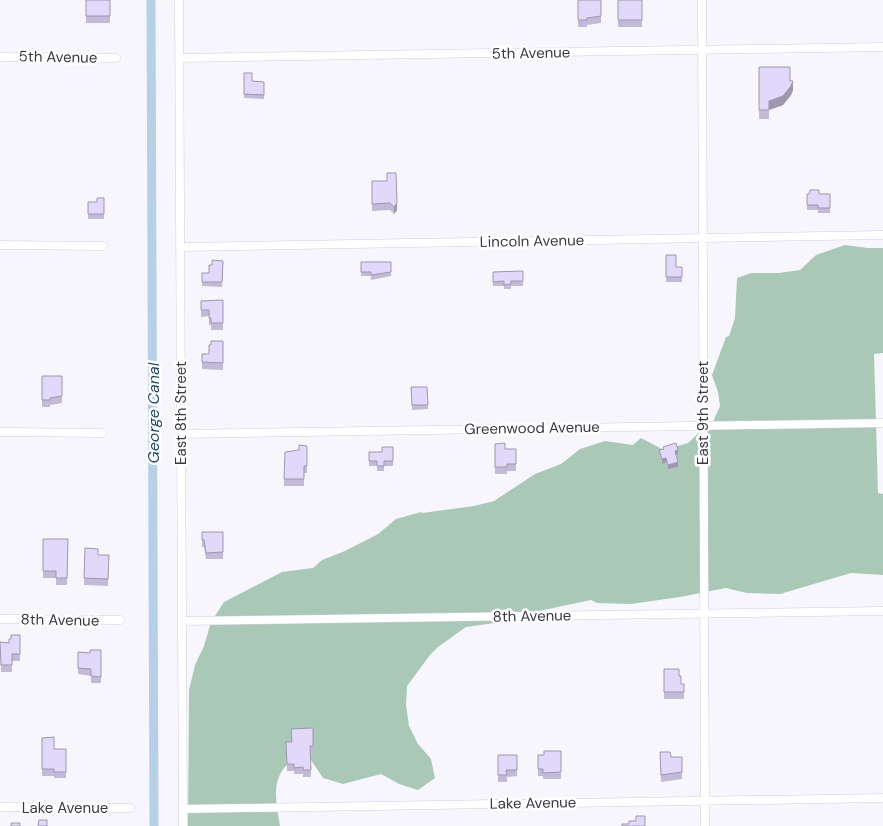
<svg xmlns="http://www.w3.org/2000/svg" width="883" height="826" font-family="'DM Sans',sans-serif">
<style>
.forest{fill:#a9c9b6}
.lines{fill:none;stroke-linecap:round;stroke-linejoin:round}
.canal{stroke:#b6d1e7;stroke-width:9}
.street-casing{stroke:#d2c9e9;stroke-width:9}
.street{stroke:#fff;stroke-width:8}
.wall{fill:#c2bad6}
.shaded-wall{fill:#9e97ae}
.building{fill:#e2d8f9;stroke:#9e97ae}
.labels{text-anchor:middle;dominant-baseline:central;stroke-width:5;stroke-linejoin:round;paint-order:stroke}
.street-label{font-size:15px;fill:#3b3744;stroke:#fff}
.water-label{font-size:16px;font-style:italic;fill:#1c4868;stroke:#fff}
</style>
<rect width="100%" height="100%" fill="#f8f6fd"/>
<path class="forest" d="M845 245 868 248H883V353L874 354 878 493 883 494V575L851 573 780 594 747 593 726 588 680 597 631 604 597 603 591 600 539 611 509 623H495L466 627 438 647 430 655 407 686 406 705 409 726 418 744 431 759 435 778 418 790 399 784 381 774 343 784 323 778 309 757C302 759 292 761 287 765 270 781 277 806 280 826H188L189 690 195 665 204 646 211 622 224 602 282 572 313 568 322 560 345 551 378 534 396 519 421 512 422 513 474 506 494 501 535 474 561 464 580 449 605 441 633 445 641 438 664 450 688 443 703 429 712 424 720 406 718 392 712 375 726 337 729 336 735 318 737 278 751 273H779L800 270 816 255Z"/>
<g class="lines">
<path class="canal" d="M151 0 154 826"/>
<defs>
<path id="street" d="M179 0 183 826
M702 0 705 826
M0 57 116 58
M180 58 883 47
M0 245 103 246
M180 247 883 235
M0 432 102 433
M181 434 883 423
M0 619 120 620
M182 621 883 611
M0 807 130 808
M183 809 883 798"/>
</defs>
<use href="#street" class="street-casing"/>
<use href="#street" class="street"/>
</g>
<path class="wall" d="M86 0H110V23H86Z
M578 0H601V23L587 25V27H578Z
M618 0H642V27H618Z
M759 67 790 81 793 90 791 95 783 105 769 110V119H759Z
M244 73 252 81 264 82V99L244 98Z
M372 181H387L397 210 394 214 390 210 372 211Z
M807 194H830V213H818V210H807Z
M104 198V219H88V202H97Z
M666 255 676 267H682V282H666Z
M223 261 222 287 202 286V273H209L212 265Z
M361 262H391V276L371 280V276H361Z
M523 271V286H511V289H504V286H493V272Z
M223 300V330H211V325H209V316L201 317V301Z
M223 341V370L202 369V354H209L211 345Z
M42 376H62V403L50 405V407H42Z
M411 387H427L428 409 412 410Z
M495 444 505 449H516V471H507V474H495Z
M307 446V473H304V486H284V479L299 450Z
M393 447V466H384V471H377V466H369V452H382Z
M663 447 678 454 676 455 678 467 668 469 666 462 662 464 659 455V450L663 449Z
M202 532H223V559H206L204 547H202Z
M68 539 67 585H56V578H43V571Z
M85 548 98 555H109L108 586 84 585Z
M20 635V661H12V672H1L0 642 9 643 11 639Z
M101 650V683H91V676L78 674V652L90 653Z
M664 669 679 676 681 684H684V699H664Z
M313 728V753H310L311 777H303V774H294V771H287L286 742H292Z
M42 738 54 749H66V778H54V776H42Z
M561 751V779H543V776H538V755H544Z
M660 752 671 757H682V779L661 782Z
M498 755H517V776L507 777V782H498Z"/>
<path class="shaded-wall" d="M793 81V90L791 95 783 105 769 110V101Z
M397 203V210L394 214V207Z
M678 450V454L675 455V451Z
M666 458V462L662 464V459Z
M678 462V467L668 469V465Z"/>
<path class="building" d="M86 0H110V16H86Z
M578 0H601V16L587 18V20H578Z
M618 0H642V20H618Z
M759 67H790V81H793L791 86 783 96 769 101V110H759Z
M244 73H252V81L264 82V95L244 94Z
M387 173H396L397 203 394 207 390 203 372 204V181H387Z
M810 190H819V194H830V208H818V205H807V194H809Z
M97 198H104V214H88V202H97Z
M666 255H676V267H682V277H666Z
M212 260 223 261 222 282H202V273H209V265H212Z
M361 262H391V272L371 275V272H361Z
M523 271V281H511V284L504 285V281L493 282V272Z
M223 300V323H211V318H209V310H201V301Z
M211 341H223V363L202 362V354H209V345H211Z
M42 376H62V396L50 398V400H42Z
M411 387H427L428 405H412Z
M505 443V449H516V464H507V467H495V444Z
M676 443 678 450 675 451 678 462 668 465 666 458 662 459 659 450 664 449 663 447Z
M299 445 307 446V466H304V479H284L285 452 299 450Z
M382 447H393V461H384V466H377V461H369V452H382Z
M202 532H223V552L206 553 204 540H202Z
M43 539H68L67 578H56V571H43Z
M85 548 98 549V555H109L108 579 84 578Z
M11 635H20V654H12V665H1L0 642 9 643V639H11Z
M90 650H101V677L91 676V669L78 668V652L90 653Z
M664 669H679V676H681V684H684V692H664Z
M313 728V746H310L311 770H303V767L294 768V764H287L286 742H292L291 729Z
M54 737V749H66V772H54V769H42V738Z
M544 751H561V772L543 773V769H538V755H544Z
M660 752H670L671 757H682V772L661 775Z
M498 755H517V770H506L507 775H498Z
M636 816H645V826H622V824H629V821H636Z
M39 820H47V826H38Z
M11 823H20V826H11Z"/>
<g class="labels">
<g class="street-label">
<text transform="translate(531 53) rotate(-1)">5th Avenue</text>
<text transform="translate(58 57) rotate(1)">5th Avenue</text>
<text transform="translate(532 241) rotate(-1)">Lincoln Avenue</text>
<text transform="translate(181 413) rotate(-90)">East 8th Street</text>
<text transform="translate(703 413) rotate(-90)">East 9th Street</text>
<text transform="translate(532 428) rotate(-1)">Greenwood Avenue</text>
<text transform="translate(532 616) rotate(-1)">8th Avenue</text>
<text transform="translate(60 620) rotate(1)">8th Avenue</text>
<text transform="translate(533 803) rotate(-1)">Lake Avenue</text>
<text x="65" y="808">Lake Avenue</text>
</g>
<g class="water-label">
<text transform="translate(153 413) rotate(-90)">George Canal</text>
</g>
</g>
</svg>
